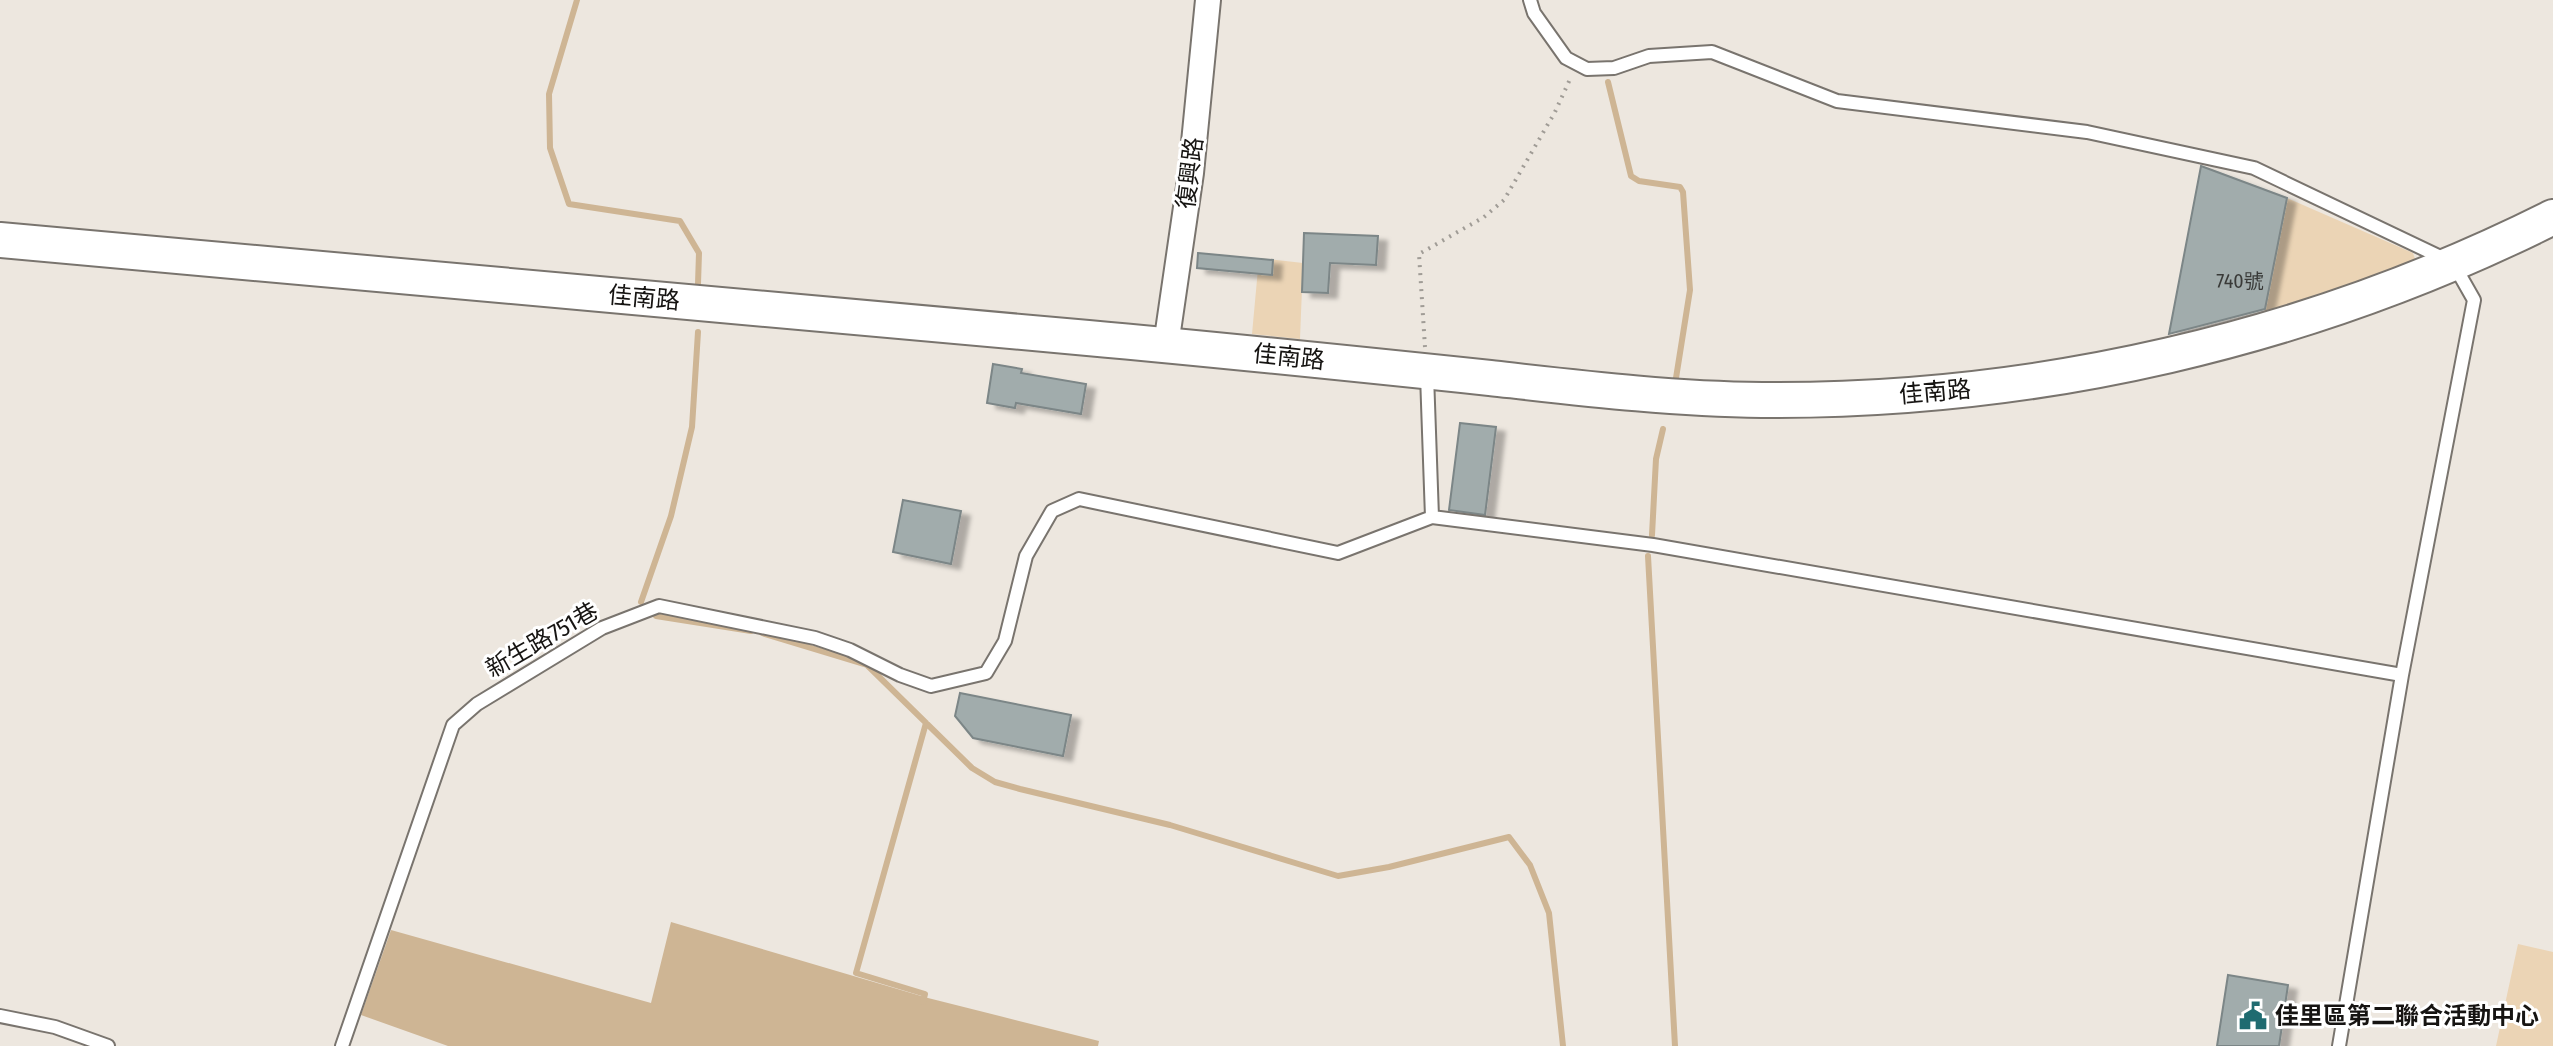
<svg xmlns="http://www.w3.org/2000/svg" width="2553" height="1046" font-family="'Fira Sans Condensed','Noto Sans TC',sans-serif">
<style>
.green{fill:#ebd4b5}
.water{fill:#ceb594}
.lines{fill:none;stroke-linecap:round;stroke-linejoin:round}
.stream{stroke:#ceb594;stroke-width:6}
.building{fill:#a1acac;stroke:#7c8687;stroke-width:2;filter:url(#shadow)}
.lane-casing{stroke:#79746e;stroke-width:16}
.street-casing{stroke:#79746e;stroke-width:28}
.secondary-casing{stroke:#79746e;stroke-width:38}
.path{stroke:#a09c96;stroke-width:4;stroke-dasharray:2 6;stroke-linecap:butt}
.lane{stroke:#fff;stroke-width:12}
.street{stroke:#fff;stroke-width:24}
.secondary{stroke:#fff;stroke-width:34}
.labels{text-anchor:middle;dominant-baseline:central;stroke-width:6;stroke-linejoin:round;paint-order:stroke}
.number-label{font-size:20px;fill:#393a38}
.street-label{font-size:24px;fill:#161412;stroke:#fff}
.poi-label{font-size:24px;font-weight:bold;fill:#161412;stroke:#fff;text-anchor:start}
</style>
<defs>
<filter id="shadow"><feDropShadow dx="9" dy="5" stdDeviation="2" flood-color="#0004"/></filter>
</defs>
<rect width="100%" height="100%" fill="#ede7df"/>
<path class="green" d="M2287 198 2413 253 2416 262 2264 312Z
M1259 258 1303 263 1300 339 1252 334Z
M2518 944 2553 952V1046H2496Z"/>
<path class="water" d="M671 922 928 998 1099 1041 1098 1046H448L361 1015 391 930 651 1003Z"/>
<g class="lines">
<path class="stream" d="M577 0 549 94 550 148 569 204 680 221 699 253 698 284
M1608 82 1631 176 1639 181 1680 187 1683 192 1690 290 1676 378
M1652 535 1656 459 1663 429
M1648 556 1675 1046
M641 602 671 516 692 427 698 332
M656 616 751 631
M762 633 867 665 972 768 995 782 1020 789 1170 825 1338 876 1389 867 1509 837 1530 865 1549 913 1563 1046
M923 1002 925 994 856 973 926 723"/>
</g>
<path class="building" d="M2201 166 2287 198 2265 309 2169 334Z
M1304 233 1378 236 1376 265 1330 263 1328 293 1302 292Z
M1198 253 1273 260 1272 275 1197 268Z
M993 364 1022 369 1021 373 1086 384 1081 414 1016 403 1015 408 987 403Z
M1460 423 1496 427 1485 515 1449 510Z
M903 500 961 511 951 564 893 552Z
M960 693 1071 715 1063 756 973 738 955 716Z
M2228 975 2288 985 2279 1046H2217Z"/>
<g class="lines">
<defs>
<path id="lane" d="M1530 0 1534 13 1566 58 1587 69 1614 68 1649 56 1712 52 1837 101 2087 132 2254 168 2453 263 2474 300 2402 675 2339 1046
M1427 375 1432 517
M0 1016 55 1027 108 1046
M342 1046 453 725 477 704 602 628 659 606 815 638 850 650 900 675 931 686 986 673 1005 641 1026 556 1052 511 1079 499 1338 553 1432 517 1653 545 2402 675"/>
<path id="street" d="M1166 345 1191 173 1208 0"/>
<path id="secondary" d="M0 240C363 273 726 305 1088 338 1222 350 1356 364 1490 378 1580 388 1671 399 1762 400 2036 402 2308 340 2553 217"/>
</defs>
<use href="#lane" class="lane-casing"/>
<use href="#street" class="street-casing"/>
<use href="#secondary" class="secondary-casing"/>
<path class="path" d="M1425 347 1419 254 1484 217 1504 200 1555 112 1571 77"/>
<use href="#lane" class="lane"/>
<use href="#street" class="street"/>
<use href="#secondary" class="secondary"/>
</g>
<defs>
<symbol id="civic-bare" viewBox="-9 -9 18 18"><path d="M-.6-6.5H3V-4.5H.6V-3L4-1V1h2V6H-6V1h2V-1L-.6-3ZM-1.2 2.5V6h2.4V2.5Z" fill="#1f6b70" stroke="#fff" stroke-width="2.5" paint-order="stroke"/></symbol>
</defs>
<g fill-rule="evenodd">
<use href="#civic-bare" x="2233" y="996" width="40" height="40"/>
</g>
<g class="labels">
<g class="number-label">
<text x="2240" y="281">740號</text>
</g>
<g class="street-label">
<text transform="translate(1190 173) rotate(-83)">復興路</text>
<text transform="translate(644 298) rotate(5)">佳南路</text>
<text transform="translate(1289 357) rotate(6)">佳南路</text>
<text transform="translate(1935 392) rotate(-5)">佳南路</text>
<text transform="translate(542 640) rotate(-30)">新生路751巷</text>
</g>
<g class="poi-label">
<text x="2275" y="1016">佳里區第二聯合活動中心</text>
</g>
</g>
</svg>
